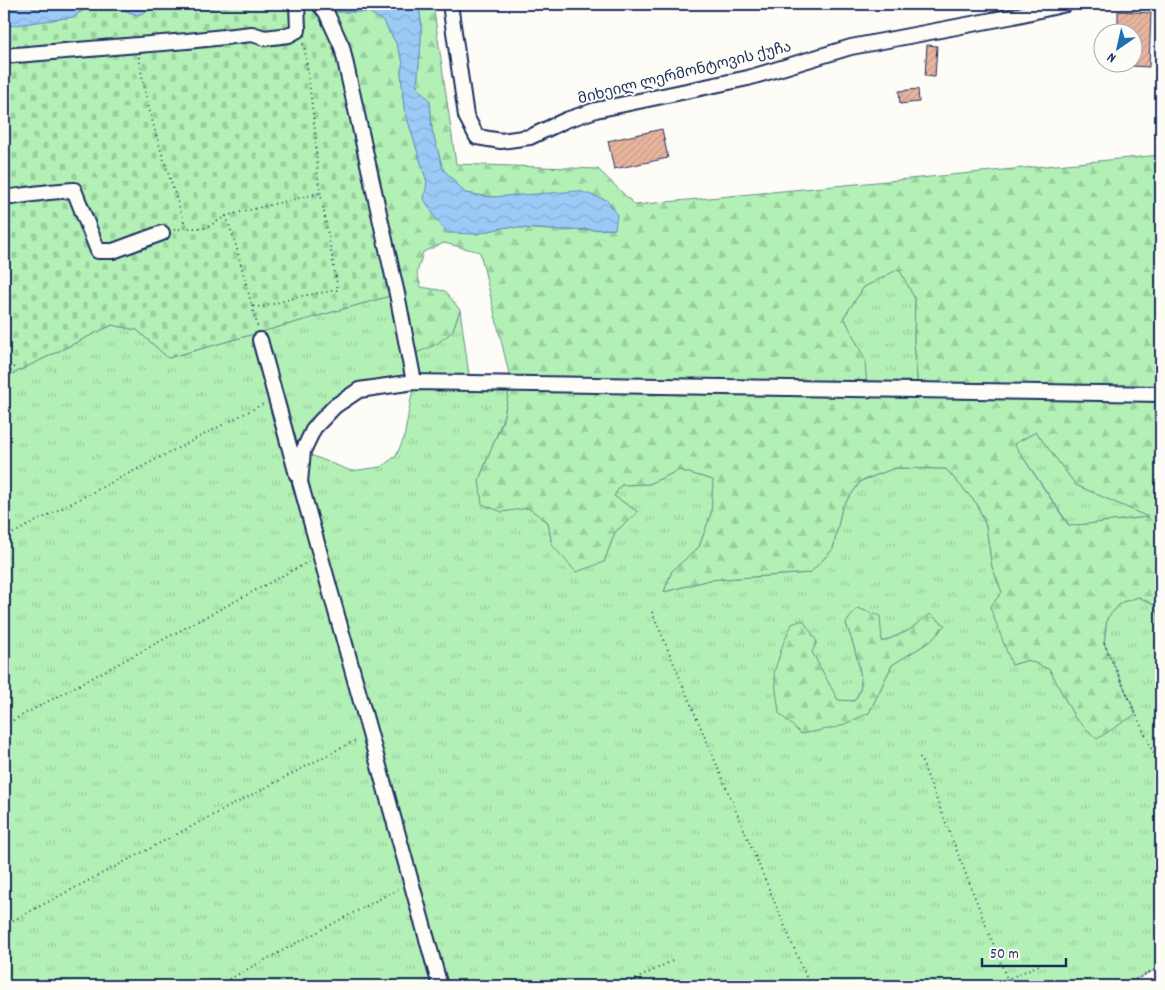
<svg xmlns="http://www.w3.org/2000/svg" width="1165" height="990" font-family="Dekko,'Noto Sans Georgian',sans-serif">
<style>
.grass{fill:url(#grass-tufts);stroke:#67908a;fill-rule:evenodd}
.forest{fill:url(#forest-firs);stroke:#67908a;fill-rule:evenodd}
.cemetery{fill:url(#cemetery-stones);stroke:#67908a}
.water{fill:url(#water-waves);stroke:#688cba}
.building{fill:url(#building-hatch);stroke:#1b2f5e}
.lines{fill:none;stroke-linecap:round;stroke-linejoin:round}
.minor-casing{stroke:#1b2f5e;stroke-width:18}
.path{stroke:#1b2f5e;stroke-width:2;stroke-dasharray:1 4;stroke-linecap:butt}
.minor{stroke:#fdfcf7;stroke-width:14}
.labels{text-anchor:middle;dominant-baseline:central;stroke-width:4;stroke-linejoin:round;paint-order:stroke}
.street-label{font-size:15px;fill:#1b2f5e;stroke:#fdfcf7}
</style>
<defs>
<pattern id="grass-tufts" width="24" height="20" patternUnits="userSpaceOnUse" patternTransform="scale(1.25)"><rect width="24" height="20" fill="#b3f0b6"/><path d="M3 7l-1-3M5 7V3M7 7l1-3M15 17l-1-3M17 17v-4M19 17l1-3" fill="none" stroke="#99ce9f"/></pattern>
<pattern id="forest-firs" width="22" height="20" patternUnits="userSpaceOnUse" patternTransform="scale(1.25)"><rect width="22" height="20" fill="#b3f0b6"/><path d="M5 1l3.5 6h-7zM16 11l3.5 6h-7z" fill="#99ce9f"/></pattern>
<pattern id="cemetery-stones" width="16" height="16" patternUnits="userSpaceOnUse" patternTransform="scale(1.25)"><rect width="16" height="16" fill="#b3f0b6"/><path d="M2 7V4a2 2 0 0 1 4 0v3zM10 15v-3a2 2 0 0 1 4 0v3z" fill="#99ce9f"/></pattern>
<pattern id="water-waves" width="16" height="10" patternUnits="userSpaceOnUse" patternTransform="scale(1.25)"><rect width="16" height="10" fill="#9ccaf7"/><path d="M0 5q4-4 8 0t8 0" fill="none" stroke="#86aed6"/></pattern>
<pattern id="building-hatch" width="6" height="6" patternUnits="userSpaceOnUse" patternTransform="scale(1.25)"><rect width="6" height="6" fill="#e9b49c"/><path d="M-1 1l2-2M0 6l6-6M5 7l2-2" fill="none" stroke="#c79b89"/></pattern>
</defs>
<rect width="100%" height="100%" fill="#fdfcf7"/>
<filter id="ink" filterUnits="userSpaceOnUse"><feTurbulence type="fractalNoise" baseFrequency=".02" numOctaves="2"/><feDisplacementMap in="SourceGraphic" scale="10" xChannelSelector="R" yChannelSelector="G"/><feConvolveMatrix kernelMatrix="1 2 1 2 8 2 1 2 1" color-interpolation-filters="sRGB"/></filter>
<g filter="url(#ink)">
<path class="grass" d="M899 268 915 299 914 340 918 390 867 389 852 335 844 317 864 287Z
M397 294 452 332 460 310 470 382H511L503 419 479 480 502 512 528 507 548 522 552 545 604 562 615 532 638 512 614 496 621 485 649 484 679 470 714 480 711 514 699 547 672 571 664 592 709 580 810 573 833 549 842 507 861 481 895 468 946 469 977 504 986 526 992 567 1002 592 1012 665 1028 660 1050 670 1075 718 1136 714 1104 643 1107 618 1122 602 1138 597 1154 605 1161 621V967L1132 981V986H234L230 979 216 986H4V538L6 536 4 528V378L112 325 137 330 168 358ZM414 382 404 438 396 456 381 467 351 471 303 452 335 406 359 390ZM929 614 932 640 892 665 869 713H779L803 620 811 652 838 701H854C856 698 859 694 860 690 865 677 851 637 846 623L882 642 908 631Z
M1036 432 1076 485 1149 517 1070 526 1014 444Z"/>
<path class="forest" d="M417 4H433L456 164 598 169 635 205 1161 155V621L1154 605 1139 597 1122 602 1107 618 1104 643 1136 714 1097 739 1075 718 1050 670 1028 660 1012 665 990 607 1002 592 992 567 986 526 977 504 946 469 895 468 861 481 842 507 833 549 810 573 709 580 664 592 672 571 699 547 711 514 713 480 679 470 649 484 621 485 614 496 638 512 615 532 604 562 576 572 552 545 548 522 528 508 502 512 482 504 479 480 503 420 511 382 480 252 444 243 423 252 417 273 421 287 445 291 460 310 452 332 435 345 409 356 326 12H369L384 22 396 43 403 62 401 71 404 108 427 182 425 199 476 234 506 227 562 231 615 229 531 195 491 197 465 193 443 169 432 130 430 101 417 86C418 66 426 20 417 4ZM899 269 915 299 914 340 918 389H867L865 360 844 317 864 287ZM1036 432 1076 485 1148 517 1069 526 1014 444Z
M857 608 880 616 882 642 908 631 929 614 945 625 932 640 892 665 869 713 838 727 801 734 779 713 774 673 783 644 792 624 803 620 817 642 812 652 838 700 854 701C856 698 859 694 860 690 865 677 851 637 846 623Z"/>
<path class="cemetery" d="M105 4 138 15 154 8 206 9 231 4H319L342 47 397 294 168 358 137 330 112 325 4 378V26L74 17C84 9 92 5 105 4Z"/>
<path class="water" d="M4 4H231L206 9 154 8 138 15 105 4 95 5 82 10 74 17 9 26H4Z
M319 4H417C426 20 418 66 417 86L430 101 432 130 443 169 465 193 491 197 579 191 607 200 617 214 615 229 556 230 506 227 476 234 447 233 436 219 424 199 427 182 404 108 401 71 403 62 396 43 384 22 369 12H326Z"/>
<path class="building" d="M1118 11 1151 13 1149 67 1132 66V32H1118Z
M927 45 937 46 935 77 925 76Z
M918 89 919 102 900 104 899 91Z
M662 129 668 158 614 169 608 141Z"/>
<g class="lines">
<defs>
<path id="minor" d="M319 4 326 12 342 47 397 294 414 382 1161 394
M450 4 466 116 477 137 501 141 530 137 566 120 596 110 748 78 851 47 1014 16 1066 4
M4 56 187 41 252 34 265 38 289 35 298 30 297 4
M4 198C27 195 51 191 74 190L98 251H113L162 233
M260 340 297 475
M414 382 359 390 335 406 314 428 303 451 300 482 440 986"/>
</defs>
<use href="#minor" class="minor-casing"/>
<path class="path" d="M139 57C147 116 168 171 186 228
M226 216 235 242 252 306 262 307 301 296 338 290 318 179 315 130 305 50 302 41
M174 230 186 228H206L226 216 241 212 320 193
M252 306 258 328
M4 379 17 364
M4 528 6 536
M4 538 265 403
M652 612 810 986
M1104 643 1161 770
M4 725 310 561
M920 757 1007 979
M4 925 358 739
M216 986 400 888
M622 986 674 960
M992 986 1039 965
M1122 986 1161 967"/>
<use href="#minor" class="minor"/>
</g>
</g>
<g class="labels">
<g class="street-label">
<text transform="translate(685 74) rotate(-14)">მიხეილ ლერმონტოვის ქუჩა</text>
</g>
</g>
<rect width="1165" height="990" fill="none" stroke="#fdfcf7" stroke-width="20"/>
<rect x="10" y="10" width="1145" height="970" fill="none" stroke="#1b2f5e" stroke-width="2" filter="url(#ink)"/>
<g transform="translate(1118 48) rotate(214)"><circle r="24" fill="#fdfcf7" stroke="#a3aaba"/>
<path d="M0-4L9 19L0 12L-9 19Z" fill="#1f6fb2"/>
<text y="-8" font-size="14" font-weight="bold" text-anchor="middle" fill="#1b2f5e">N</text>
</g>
<path d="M982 958v8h84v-8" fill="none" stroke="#1b2f5e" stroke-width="2.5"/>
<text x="990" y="958" font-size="15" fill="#1b2f5e" stroke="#fdfcf7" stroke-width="4" paint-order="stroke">50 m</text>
</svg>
